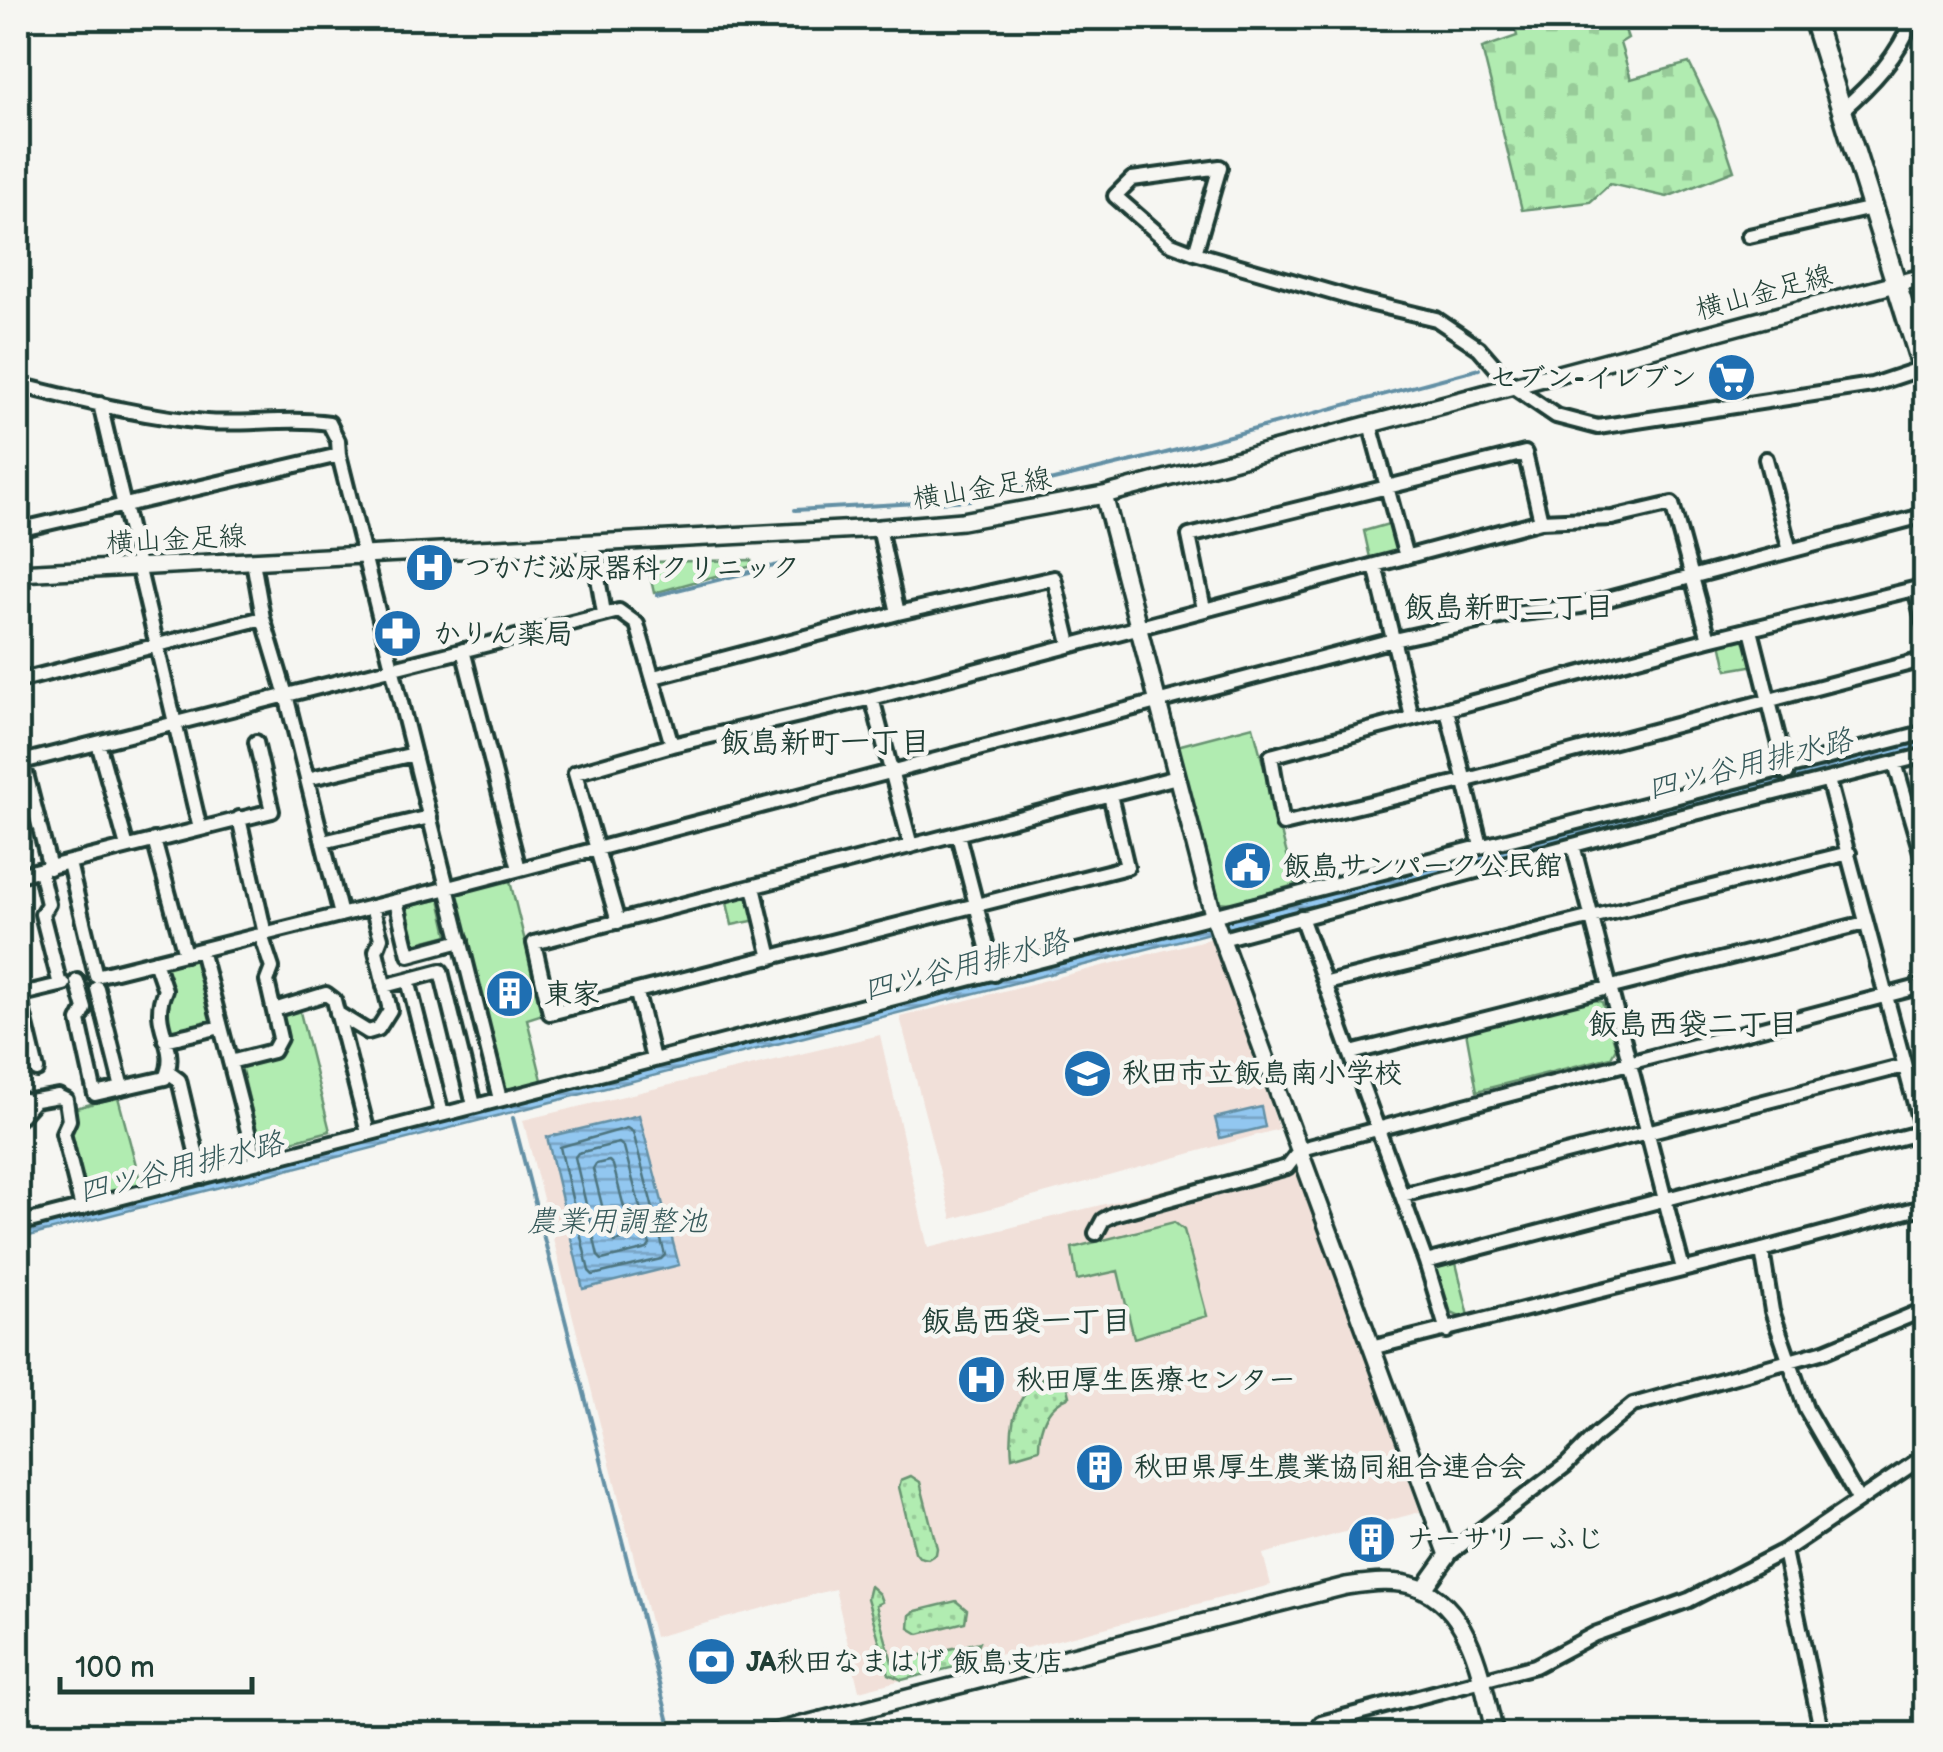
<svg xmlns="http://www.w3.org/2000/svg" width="1943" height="1752" font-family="'Balsamiq Sans','Klee One',sans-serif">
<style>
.built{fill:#f1e0d9}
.grass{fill:url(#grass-dots);stroke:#689472;stroke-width:2.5}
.cemetery{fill:url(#cemetery-stones);stroke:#689472;stroke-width:2.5}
.park{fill:#b1ecb1;stroke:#689472;stroke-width:2.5}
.water{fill:url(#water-rules);stroke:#6490a5;stroke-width:2.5}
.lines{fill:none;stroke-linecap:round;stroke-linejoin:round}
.shore{stroke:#4d747f;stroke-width:2.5}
.stream{stroke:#6490a5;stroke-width:4}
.minor-casing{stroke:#1f3d34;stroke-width:20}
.tertiary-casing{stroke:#1f3d34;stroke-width:22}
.secondary-casing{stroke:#1f3d34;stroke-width:25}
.minor{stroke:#f6f6f2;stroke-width:12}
.tertiary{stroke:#f6f6f2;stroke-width:15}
.secondary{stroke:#f6f6f2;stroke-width:18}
.labels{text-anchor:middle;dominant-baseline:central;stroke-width:9;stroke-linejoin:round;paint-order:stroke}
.street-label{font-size:28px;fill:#1f3d34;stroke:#f6f6f2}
.poi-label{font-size:28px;font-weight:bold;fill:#1f3d34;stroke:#f6f6f2;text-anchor:start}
.neighbourhood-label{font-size:30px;font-weight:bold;fill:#1f3d34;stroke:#f6f6f2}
.water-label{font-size:30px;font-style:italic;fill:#36595a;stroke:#f6f6f2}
</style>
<defs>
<pattern id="grass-dots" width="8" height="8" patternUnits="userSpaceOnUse" patternTransform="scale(2.5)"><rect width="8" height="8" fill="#b1ecb1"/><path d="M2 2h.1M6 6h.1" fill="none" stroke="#98cb99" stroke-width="1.8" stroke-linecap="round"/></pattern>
<pattern id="cemetery-stones" width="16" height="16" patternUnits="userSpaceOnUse" patternTransform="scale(2.5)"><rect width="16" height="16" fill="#b1ecb1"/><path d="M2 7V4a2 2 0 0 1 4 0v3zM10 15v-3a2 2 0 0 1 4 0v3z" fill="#98cb99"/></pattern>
<pattern id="water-rules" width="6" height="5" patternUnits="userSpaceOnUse" patternTransform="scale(2.5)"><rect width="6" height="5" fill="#92c7f0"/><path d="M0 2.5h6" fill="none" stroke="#77a3c3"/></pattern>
</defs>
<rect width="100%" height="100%" fill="#f6f6f2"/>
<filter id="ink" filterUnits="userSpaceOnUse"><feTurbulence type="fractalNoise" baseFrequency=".01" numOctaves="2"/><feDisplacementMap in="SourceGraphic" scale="20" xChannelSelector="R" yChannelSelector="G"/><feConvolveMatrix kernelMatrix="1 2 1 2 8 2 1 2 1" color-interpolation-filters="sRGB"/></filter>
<g filter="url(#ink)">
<path class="built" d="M1213 938 1279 1129 952 1219 900 1017Z
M880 1035 928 1248 1274 1162 1293 1150 1420 1512 1263 1554 1271 1585 859 1691 835 1589 654 1637 523 1120Z"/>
<path class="grass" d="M1063 1367 1070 1396C1047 1405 1039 1425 1039 1449L1012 1457C1008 1412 1020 1385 1063 1367Z
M911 1476 920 1482 937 1548 936 1554 928 1559 919 1557 915 1552 899 1487 901 1480Z
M870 1586 879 1594 882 1602 876 1605 892 1662 980 1642 971 1663 902 1680 889 1674 867 1598Z
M956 1601 967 1610 965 1622 919 1634 909 1628 910 1615 916 1611Z"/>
<path class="cemetery" d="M1513 18H1621L1628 38 1620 43 1631 79 1689 63 1717 120 1734 171 1667 197 1610 184 1590 202 1522 210 1482 48 1517 36Z"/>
<path class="park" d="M1392 523 1399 546 1395 552 1370 558 1364 531Z
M751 560 752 566 654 593 647 562Z
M1745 636 1750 640 1756 665 1727 670 1721 642Z
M1253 726 1295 885 1231 903 1217 902 1177 746Z
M509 877 543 1014 527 1019 543 1084 506 1093 456 891Z
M746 894 752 897 757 920 732 925 726 898Z
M440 899 448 935 414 944 407 907Z
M197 957 214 1022 171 1034 164 1008 163 965Z
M1594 999 1602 1002 1616 1048 1611 1057 1477 1091 1466 1031Z
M299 1008 330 1131 261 1149 241 1066 277 1057 286 1037 281 1013Z
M118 1097 141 1184 86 1199 70 1133 75 1123 72 1109Z
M1174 1222 1184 1230 1207 1316 1134 1338 1118 1271 1077 1280 1072 1248Z
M1455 1259 1469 1316 1460 1317 1447 1311 1435 1273 1438 1263Z"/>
<path class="water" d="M1925 740V749L18 1239V1229Z
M1261 1107 1265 1127 1220 1138 1215 1118Z
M639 1115 679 1265 583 1289 547 1137Z"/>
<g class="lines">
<path class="shore" d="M627 1128 633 1132 665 1255 661 1259 593 1275 589 1271 560 1147Z
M619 1143 624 1147 650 1245 647 1249 602 1260 598 1256 575 1157 578 1153Z
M609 1161 613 1165 631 1234 629 1238 615 1242 610 1238 593 1169 596 1164Z"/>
<path class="stream" d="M795 510 970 500 1162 454 1479 369
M657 595 790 562
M513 1118 672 1734"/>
<defs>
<path id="minor" d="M1841 111C1872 84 1898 57 1913 18
M1749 236 1872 208
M1195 253 1220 167 1132 179 1115 196 1169 243 1195 253 1361 301 1436 319 1479 348 1512 386 1556 416 1598 427 1872 385 1926 367
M18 385C80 400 142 417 206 422 247 425 288 417 329 423L338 441 339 455
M100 404 200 829
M1370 424 1406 557
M1766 459 1790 551
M879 528 898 613
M18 530 339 455 500 1099
M592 543 604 613
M1375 565 1412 717
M1926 586 1709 639 1271 756 1283 824 1463 781 1926 659
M1915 589 1926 631
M1204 609 1189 536 1525 453 1541 521
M263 618 286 695 341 915
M1751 630 1787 773
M463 650 519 869
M654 677 898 613 1054 578 1070 644
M18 681 263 618 253 561
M872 698 911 846
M1447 710 1481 846
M98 743 127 847
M23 762 50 868
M18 763 619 611 637 624 672 745
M1895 763 1926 869
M307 779 414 754
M1828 780 1926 1145
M1110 795 1127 867 550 1013 534 943 1177 777
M239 818 265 934
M958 835 994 974
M154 840 185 954
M323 842 430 817
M1573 845 1683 1269
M69 863 96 976 448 888 1393 640 1514 614 1581 606 1926 515
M40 870 48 904 42 914 60 985
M18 875 272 811 256 742
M754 887 771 958
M396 901 409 955 461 941
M1301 917 1426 1262 1447 1331
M618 922 575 773 672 745 872 698 1541 521 1612 518 1672 504 1709 639
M1222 939 1667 820 1926 755
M201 950 256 1162
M408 980 442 1114
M77 981 85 1009 79 1021 95 1094 165 1078C181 1045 148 1027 165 990L155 961
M1327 983 1849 853
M384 986 441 971 474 1105
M97 988 122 1088
M637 993 653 1059
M18 995 64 984
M19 995 37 1070
M274 1010 326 994 334 1000 368 1133
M337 1013 368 1032 378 1029 390 1010 376 951 381 938 372 907
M165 1040 221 1027
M1351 1053 1865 923
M230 1062 273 1051 280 1038 267 981 272 968 261 935
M168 1072 179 1080 202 1177
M18 1099 30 1101 58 1096 66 1100 69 1120 63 1133 82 1208
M18 1119 35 1100
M1402 1195 1904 1066
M18 1224 1926 732
M1096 1233 1103 1220 1114 1214 1287 1167 1301 1149 1926 985
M1762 1250 1772 1311 1806 1409 1858 1499
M1426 1262 1926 1131
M1371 1348 1762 1250 1926 1206
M1784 1551 1822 1734
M1448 1555 1566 1465 1596 1435 1633 1405 1825 1351 1926 1309
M1321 1723 1535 1666 1595 1634 1689 1600 1784 1551 1926 1455"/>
<path id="tertiary" d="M1104 495 1214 918 1448 1555 1423 1590
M18 573 879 528 962 521 1104 495 1926 276
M767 1734 1346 1586C1368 1583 1395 1579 1417 1587 1473 1608 1482 1683 1495 1734"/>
<path id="secondary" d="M1813 18 1926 379"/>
</defs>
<use href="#minor" class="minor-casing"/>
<use href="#tertiary" class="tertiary-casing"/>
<use href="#secondary" class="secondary-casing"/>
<use href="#minor" class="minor"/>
<use href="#tertiary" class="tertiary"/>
<use href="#secondary" class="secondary"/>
</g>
</g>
<defs>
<symbol id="supermarket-disc" viewBox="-11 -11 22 22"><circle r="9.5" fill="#1f6fb2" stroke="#f6f6f2"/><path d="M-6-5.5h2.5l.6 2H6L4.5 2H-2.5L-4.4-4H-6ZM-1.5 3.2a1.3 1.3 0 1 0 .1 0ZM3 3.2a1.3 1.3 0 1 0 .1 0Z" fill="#fff"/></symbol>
<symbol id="hospital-disc" viewBox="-11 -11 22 22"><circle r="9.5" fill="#1f6fb2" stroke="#f6f6f2"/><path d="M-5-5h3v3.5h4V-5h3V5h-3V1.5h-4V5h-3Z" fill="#fff"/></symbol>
<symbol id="pharmacy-disc" viewBox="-11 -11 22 22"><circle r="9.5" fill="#1f6fb2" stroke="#f6f6f2"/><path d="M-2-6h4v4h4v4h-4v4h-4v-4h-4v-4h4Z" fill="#fff"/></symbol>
<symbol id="civic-disc" viewBox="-11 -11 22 22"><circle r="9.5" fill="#1f6fb2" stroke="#f6f6f2"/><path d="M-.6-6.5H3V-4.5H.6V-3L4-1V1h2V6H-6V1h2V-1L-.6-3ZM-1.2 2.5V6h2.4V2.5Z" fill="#fff"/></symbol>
<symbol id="building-disc" viewBox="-11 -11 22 22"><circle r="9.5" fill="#1f6fb2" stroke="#f6f6f2"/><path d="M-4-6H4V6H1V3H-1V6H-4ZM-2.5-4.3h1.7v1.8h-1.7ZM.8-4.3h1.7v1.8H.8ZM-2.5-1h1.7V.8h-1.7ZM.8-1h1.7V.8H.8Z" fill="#fff"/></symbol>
<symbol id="school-disc" viewBox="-11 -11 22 22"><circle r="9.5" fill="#1f6fb2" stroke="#f6f6f2"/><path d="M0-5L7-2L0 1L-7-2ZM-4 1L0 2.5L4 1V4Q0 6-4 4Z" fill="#fff"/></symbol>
<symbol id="bank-disc" viewBox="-11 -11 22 22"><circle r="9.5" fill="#1f6fb2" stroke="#f6f6f2"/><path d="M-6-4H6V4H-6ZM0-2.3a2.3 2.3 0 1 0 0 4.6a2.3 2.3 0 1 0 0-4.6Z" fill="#fff"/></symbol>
</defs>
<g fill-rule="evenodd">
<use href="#supermarket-disc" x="1704" y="350" width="55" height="55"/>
<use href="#hospital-disc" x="402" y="540" width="55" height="55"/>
<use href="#pharmacy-disc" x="370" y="606" width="55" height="55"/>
<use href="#civic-disc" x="1220" y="838" width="55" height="55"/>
<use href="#building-disc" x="482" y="966" width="55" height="55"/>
<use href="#school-disc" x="1060" y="1046" width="55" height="55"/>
<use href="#hospital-disc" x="954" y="1352" width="55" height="55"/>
<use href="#building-disc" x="1072" y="1440" width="55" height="55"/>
<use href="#building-disc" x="1344" y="1512" width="55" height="55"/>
<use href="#bank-disc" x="684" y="1634" width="55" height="55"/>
</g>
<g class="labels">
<g class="street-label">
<text transform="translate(1764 293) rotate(-15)">横山金足線</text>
<text transform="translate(982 489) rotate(-9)">横山金足線</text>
<text transform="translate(176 540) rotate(-3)">横山金足線</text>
</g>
<g class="poi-label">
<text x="1697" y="378" text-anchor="end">セブン-イレブン</text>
<text x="464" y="568">つかだ泌尿器科クリニック</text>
<text x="433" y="634">かりん薬局</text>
<text x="1283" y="866">飯島サンパーク公民館</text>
<text x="544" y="994">東家</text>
<text x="1122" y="1073">秋田市立飯島南小学校</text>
<text x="1016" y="1380">秋田厚生医療センター</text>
<text x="1134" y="1467">秋田県厚生農業協同組合連合会</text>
<text x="1406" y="1539">ナーサリーふじ</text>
<text x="746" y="1662">JA秋田なまはげ 飯島支店</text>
</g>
<g class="neighbourhood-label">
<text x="1509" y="608">飯島新町二丁目</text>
<text x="825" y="743">飯島新町一丁目</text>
<text x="1693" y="1025">飯島西袋二丁目</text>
<text x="1026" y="1322">飯島西袋一丁目</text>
</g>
<g class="water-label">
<text transform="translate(1750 765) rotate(-14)">四ツ谷用排水路</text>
<text transform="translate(966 966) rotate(-14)">四ツ谷用排水路</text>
<text transform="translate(181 1168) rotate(-14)">四ツ谷用排水路</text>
<text x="617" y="1222">農業用調整池</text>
</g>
</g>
<rect width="1943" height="1752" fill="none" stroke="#f6f6f2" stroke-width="60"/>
<rect x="30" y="30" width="1883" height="1692" fill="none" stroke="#1f3d34" stroke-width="4" filter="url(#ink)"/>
<path d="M60 1677v15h192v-15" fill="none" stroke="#1f3d34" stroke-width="5"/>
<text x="75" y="1677" font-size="30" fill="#1f3d34" stroke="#f6f6f2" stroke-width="8" paint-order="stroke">100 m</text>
</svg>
